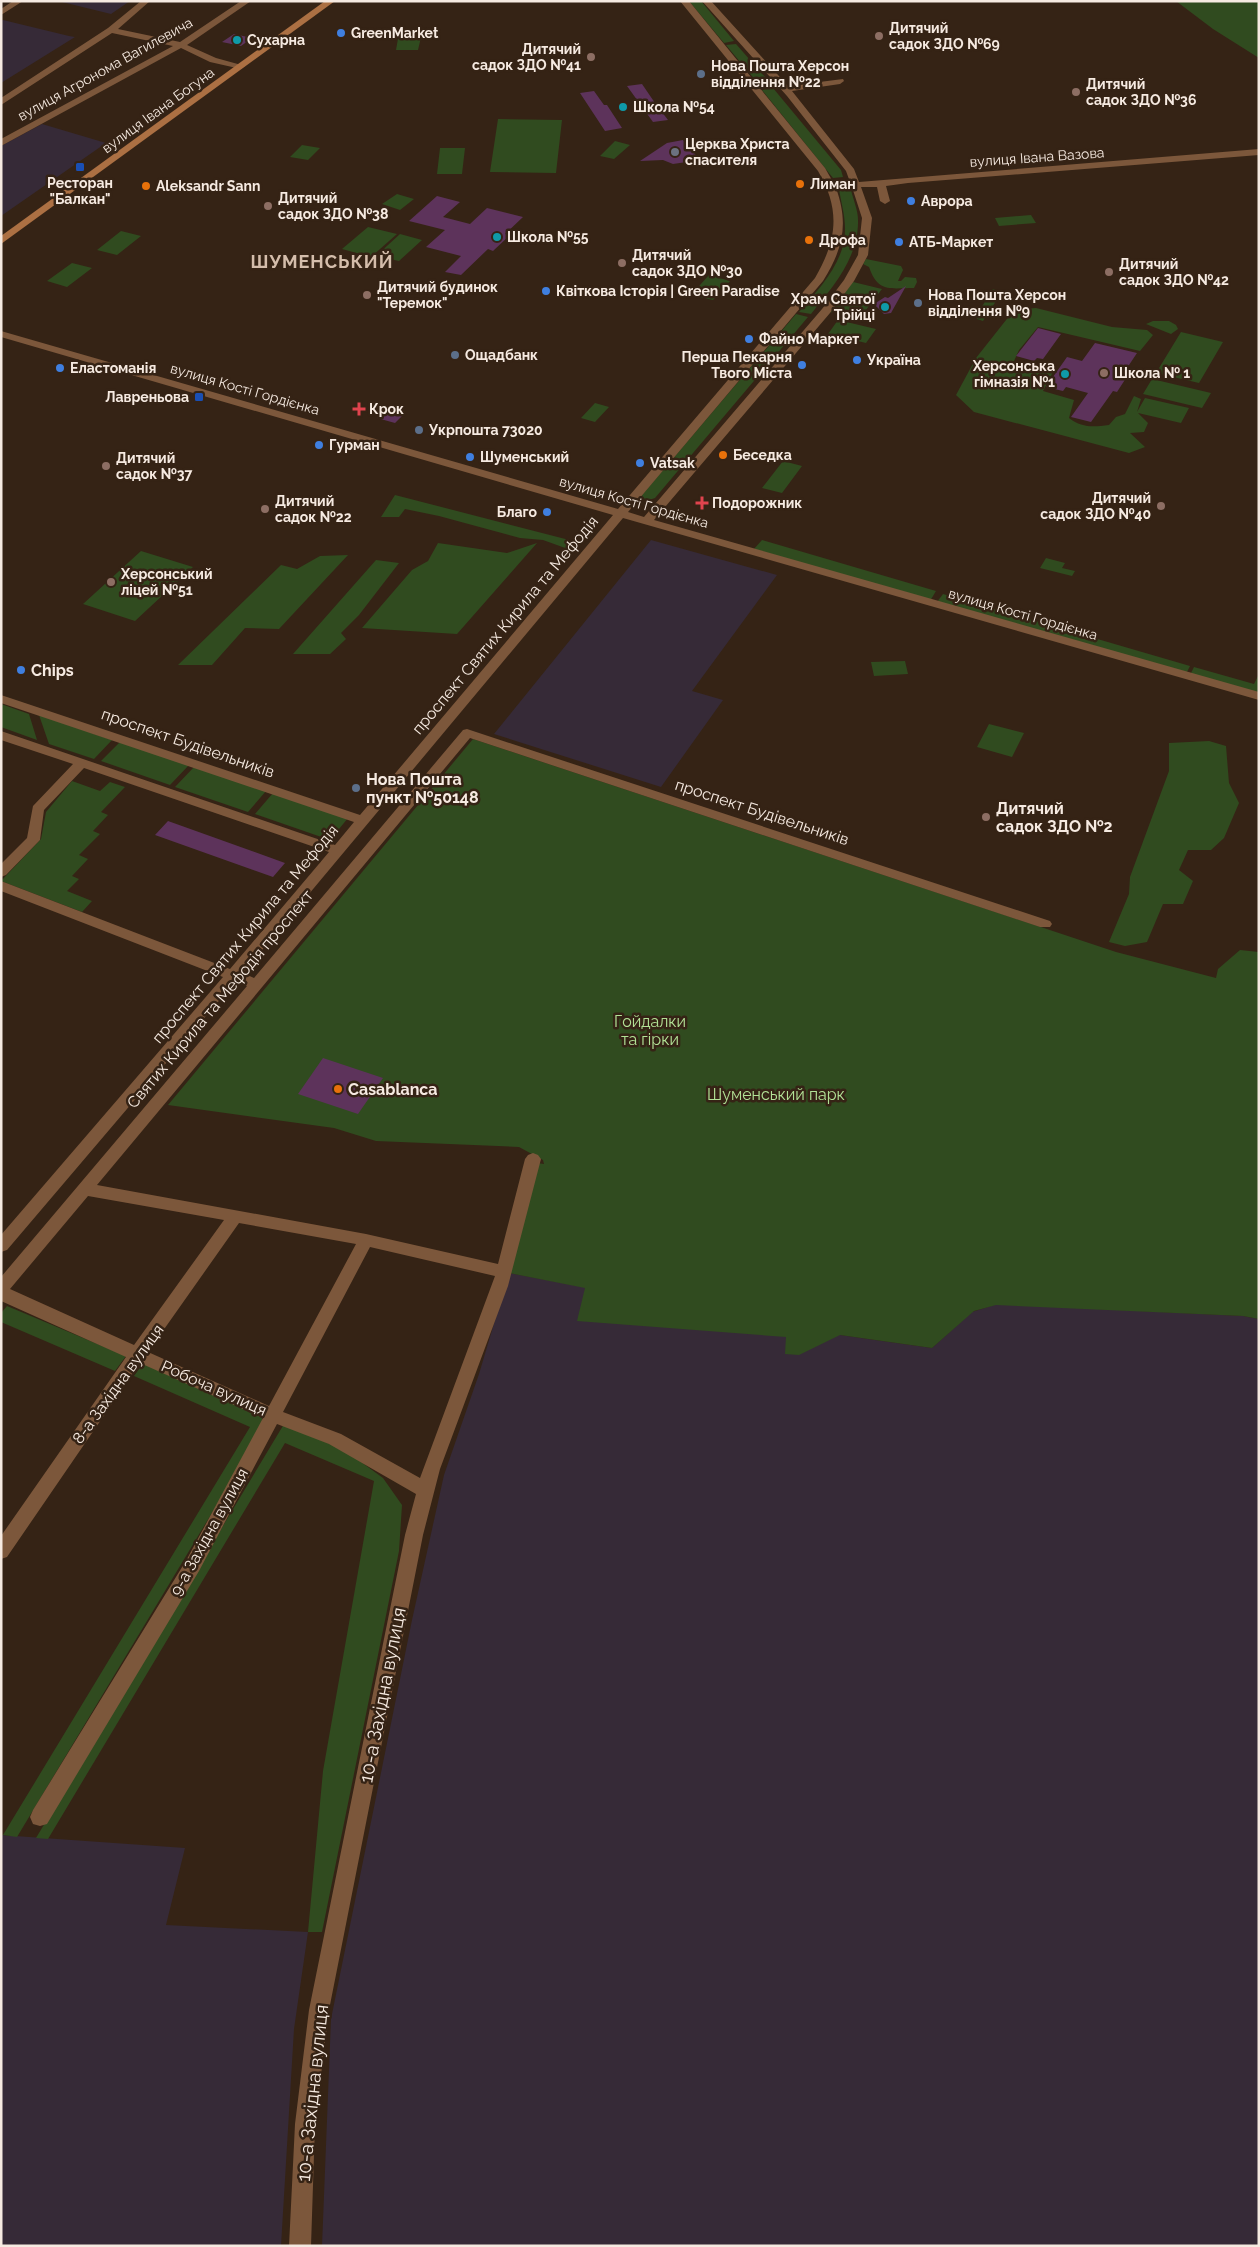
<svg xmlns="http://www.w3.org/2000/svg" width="1260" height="2247" font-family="Raleway,sans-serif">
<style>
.industrial{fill:#362a37}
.green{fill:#304b1f}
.building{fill:#5d335b}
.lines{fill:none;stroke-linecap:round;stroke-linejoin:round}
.street{fill:#7c573b;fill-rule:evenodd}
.secondary{fill:#ac7043;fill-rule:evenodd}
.shop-dot{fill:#3f7fe0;stroke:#352315;stroke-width:2}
.education-dot{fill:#8d6e63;stroke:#352315;stroke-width:2}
.culture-dot{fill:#0f9aa8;stroke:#352315;stroke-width:2}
.service-dot{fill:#5c6f8a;stroke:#352315;stroke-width:2}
.worship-dot{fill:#6b7280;stroke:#352315;stroke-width:2}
.transit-dot{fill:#1a4fb4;stroke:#352315;stroke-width:2}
.food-dot{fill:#e8710a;stroke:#352315;stroke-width:2}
.health-dot{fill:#e0444e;stroke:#352315;stroke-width:2}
.labels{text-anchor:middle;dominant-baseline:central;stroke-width:5;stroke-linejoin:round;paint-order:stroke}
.far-poi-label{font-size:14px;font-weight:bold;fill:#f6eae1;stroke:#352315;text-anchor:start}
.far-street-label{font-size:14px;fill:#f6eae1;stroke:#352315}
.street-label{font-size:16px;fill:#f6eae1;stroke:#352315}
.poi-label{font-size:16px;font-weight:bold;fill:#f6eae1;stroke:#352315;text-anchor:start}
.park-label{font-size:16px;fill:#b2e296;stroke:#352315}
.far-district-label{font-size:18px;font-weight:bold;letter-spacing:1px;fill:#d4bdab;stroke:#352315}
.near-street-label{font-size:19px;fill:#f6eae1;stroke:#352315}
</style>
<rect width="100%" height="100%" fill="#352315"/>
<path class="industrial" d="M58 1H130L111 14Z
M3 20 69 36 75 37 1 83V21Z
M42 124 106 143 1 216V146Z
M651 540 777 575 692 691 723 700 661 787 494 734Z
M509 1273 840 1335 932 1348 972 1312 997 1304 1243 1316 1259 1319V2246H322L331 2019 412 1620 444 1475 479 1374Z
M1 1835 185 1848 166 1925 308 1932 294 2029 281 2246H1Z"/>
<path class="green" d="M689 1H701L734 41 724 43Z
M1176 1H1259V58L1213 29Z
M399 33H422L418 50H396Z
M736 44 772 85 761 87 726 45Z
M773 88 841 170 843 177 833 178 762 90Z
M498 119 562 120 556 173 490 172Z
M615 141 630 145 614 159 600 156Z
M302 145 320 148 308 160 290 157Z
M440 148H465L462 174H437Z
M843 187 851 190C853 199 858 210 858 220 859 257 833 287 811 314L799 312C819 289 846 261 845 228 845 215 841 202 839 189Z
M397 194 414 199 400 210 382 204Z
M1031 215 1036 223 999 226 995 218Z
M368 227 397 234 371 257 342 249Z
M121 231 141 236 117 255 97 250Z
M400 234 422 240 399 261 376 256Z
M866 259 901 266 903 270 898 281H901L905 277 916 278 917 282 914 288C890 288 878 293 869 267L863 264Z
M72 263 92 268 67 287 47 281Z
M709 275 730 281 713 300 691 295Z
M849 281 882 289 859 319 826 311Z
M993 289 1002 292 983 321 977 319 976 316Z
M1036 308 1112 327 1147 330 1153 335 1140 351 1038 327 1019 350 1014 361 1054 370 1043 391 1074 400 1069 418C1082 428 1093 427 1109 425L1116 417 1125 414 1134 396 1141 399 1137 412 1145 398 1189 408 1181 423 1138 413 1148 423 1144 432 1130 433 1145 447 1129 453 974 412 956 395 976 358 1010 315 1023 309Z
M796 314 808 317 655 498 649 500 643 498 642 495Z
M838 320 876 329 866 343 828 334Z
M1153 321H1169L1176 325 1178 329 1171 334 1146 324Z
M1181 332 1223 342 1199 383 1156 373Z
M1152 379 1211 393 1202 408 1143 394Z
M595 403 609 407 595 422 581 418Z
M783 461 802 466 782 493 762 488Z
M395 495 577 542 568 549 543 540 520 538 439 516 405 509 399 517H381Z
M762 540 936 591 930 601 754 549Z
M438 543 507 553 537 543 457 634 362 628 412 570 428 561Z
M141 551 193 567 135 621 83 604Z
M348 555 279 629 245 628 212 665H178L281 565 297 569 320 556Z
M1046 558 1065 563 1062 568 1075 571 1072 576 1040 568Z
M376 560 399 563 359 615 341 633 346 639 330 654H293Z
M943 594 1190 666 1186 674 937 602Z
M905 661 908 674 874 676 871 662Z
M1194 667 1254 684 1259 674V694L1190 675Z
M1 704 29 714 37 740 1 727Z
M39 715 112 740 94 759 49 744Z
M989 724 1024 733 1012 757 977 747Z
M473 739 1116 952 1216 978 1218 969 1240 950 1259 952V1319L1243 1316 996 1305 974 1311 932 1348 840 1335 799 1355 785 1354 786 1337 577 1321 585 1288 509 1273 537 1163 544 1164 543 1160 519 1147 376 1141 334 1128 168 1105Z
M1209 741 1226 746 1229 783 1239 803 1224 838 1211 850H1188L1179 870 1193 881 1183 904H1163L1147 942 1125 946 1109 942 1129 894 1130 877 1169 771V743Z
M120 742 189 765 170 785 101 761Z
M194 767 266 791 248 812 175 787Z
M72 781 100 791 110 782 125 787 101 812 108 815 93 831 100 834 79 855 88 859 72 876 79 879 67 891 92 901 82 912 1 881 41 839 46 812Z
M273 793 348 818 330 840 255 814Z
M7 1306 126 1356 115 1371 1 1322V1313Z
M143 1363 262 1417 263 1428 17 1837 3 1835 250 1427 134 1376Z
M284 1424 346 1451 383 1478 402 1505 399 1551 322 1932H308L323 1771 374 1481 285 1443 48 1839 36 1838Z"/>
<path class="building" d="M234 34 252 38 241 46 222 42Z
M642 84 655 103 668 120 653 122 627 86Z
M594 91 604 105H607L622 128 605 131 580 93Z
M683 140 700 160 673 164 663 160 640 161 667 143Z
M437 196 460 202 443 217 470 224 487 208 523 217 505 234 510 235 493 251 488 249 461 275 445 272 461 256 426 247 445 230 409 221Z
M906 286 891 313 884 314 874 304 885 297 888 298Z
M1038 328 1061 334 1043 359 1037 358 1034 361 1016 356Z
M1095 343 1137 353 1123 374 1128 375 1117 392 1113 391 1091 422 1071 417 1088 393 1066 387 1063 391 1046 387 1067 357 1082 361Z
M388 408 394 409 405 413 395 423 377 418Z
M168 821 285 863 273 877 155 835Z
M323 1058 383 1078 358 1114 298 1094Z"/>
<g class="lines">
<path class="street" d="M13 1H23L1 15V9Z
M141 1H150L118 29 180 42 241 1H251L187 45 216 58 245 66 241 69 210 62 181 48 1 146V139L173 46 112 33 1 105V98L108 28Z
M680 1H689L825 168 833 182H850L846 171 787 96 702 1H711L788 86 843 79 844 81 840 84 792 91 854 169 859 182 1259 149V155L908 183 886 186 890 201 885 204 880 201 877 187H861L872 218 868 255 854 281 830 313 654 520 1259 692V700L623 518 243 973 254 978 463 730 467 729 1050 921 1052 924 1050 927H1040L470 738 97 1185 366 1234 498 1264 525 1159 528 1155 533 1153 538 1155 541 1159 508 1286 440 1469 423 1535 329 2010 315 2124 311 2246H289L295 2124 309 2010 405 1535 416 1494 329 1444 277 1424 199 1571 47 1824 40 1826 33 1824 30 1817 33 1810 187 1559 263 1418 140 1363 7 1557 1 1559V1536L126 1357 1 1301V1277L247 986 235 982 7 1250 1 1252V1235L223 977 1 891V881L230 969 329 852 84 768 44 810 40 840 6 875 1 877V864L27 838 33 806 73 764 1 740V731L335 845 354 822 1 703V695L360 815 613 515 1 337V331L618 509 815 278C837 240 841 210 818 171ZM852 187 862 218 858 255 844 280 822 309 644 517 628 512 823 281C843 249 849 224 836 188ZM88 1196 224 1220 134 1345 10 1289ZM239 1223 356 1244 269 1406 148 1352ZM370 1247 495 1276 420 1478 341 1434 283 1412Z"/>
<path class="secondary" d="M325 1H335L1 244V236Z"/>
</g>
<g class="shop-dot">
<circle cx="341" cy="33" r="5"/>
<circle cx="911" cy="201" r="5"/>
<circle cx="899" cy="242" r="5"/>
<circle cx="546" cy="291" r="5"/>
<circle cx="749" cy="339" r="5"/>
<circle cx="857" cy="360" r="5"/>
<circle cx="802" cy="365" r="5"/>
<circle cx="60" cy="368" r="5"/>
<circle cx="319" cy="445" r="5"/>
<circle cx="470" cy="457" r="5"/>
<circle cx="640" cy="463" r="5"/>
<circle cx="547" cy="512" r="5"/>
<circle cx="21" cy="670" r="5"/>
</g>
<g class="education-dot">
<circle cx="879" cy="36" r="5"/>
<circle cx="591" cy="57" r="5"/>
<circle cx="1076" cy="92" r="5"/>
<circle cx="268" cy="206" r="5"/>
<circle cx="622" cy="263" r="5"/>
<circle cx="1109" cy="272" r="5"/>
<circle cx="367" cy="295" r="5"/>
<circle cx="1104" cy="373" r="5"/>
<circle cx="106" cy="466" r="5"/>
<circle cx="1161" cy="506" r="5"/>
<circle cx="265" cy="509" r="5"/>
<circle cx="111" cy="582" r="5"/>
<circle cx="986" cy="817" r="5"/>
</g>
<g class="culture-dot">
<circle cx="237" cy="40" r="5"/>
<circle cx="623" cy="107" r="5"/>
<circle cx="497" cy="237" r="5"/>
<circle cx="885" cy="307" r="5"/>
<circle cx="1065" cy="374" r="5"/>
</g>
<g class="service-dot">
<circle cx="701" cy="74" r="5"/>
<circle cx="918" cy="303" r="5"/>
<circle cx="455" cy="355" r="5"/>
<circle cx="419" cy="430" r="5"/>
<circle cx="356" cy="788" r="5"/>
</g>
<circle class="worship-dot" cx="675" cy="152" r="5"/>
<g class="transit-dot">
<rect x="75" y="162" width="10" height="10" rx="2.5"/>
<rect x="194" y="392" width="10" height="10" rx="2.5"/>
</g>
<g class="food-dot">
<circle cx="800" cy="184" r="5"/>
<circle cx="146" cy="186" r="5"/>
<circle cx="809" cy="240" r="5"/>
<circle cx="723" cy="455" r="5"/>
<circle cx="338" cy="1089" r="5"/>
</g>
<g class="health-dot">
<path d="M356.5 401.5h5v5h5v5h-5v5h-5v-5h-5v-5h5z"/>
<path d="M699.5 495.5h5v5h5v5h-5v5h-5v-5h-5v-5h5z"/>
</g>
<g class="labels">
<g class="far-poi-label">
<text x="889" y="28">Дитячий<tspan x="889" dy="16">садок ЗДО №69</tspan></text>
<text x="351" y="33">GreenMarket</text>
<text x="247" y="40">Сухарна</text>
<text x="581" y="49" text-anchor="end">Дитячий<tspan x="581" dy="16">садок ЗДО №41</tspan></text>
<text x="711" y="66">Нова Пошта Херсон<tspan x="711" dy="16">відділення №22</tspan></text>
<text x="1086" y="84">Дитячий<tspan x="1086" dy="16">садок ЗДО №36</tspan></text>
<text x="633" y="107">Школа №54</text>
<text x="685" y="144">Церква Христа<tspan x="685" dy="16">спасителя</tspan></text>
<text x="80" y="183" text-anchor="middle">Ресторан<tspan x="80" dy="16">"Балкан"</tspan></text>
<text x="810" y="184">Лиман</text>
<text x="156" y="186">Aleksandr Sann</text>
<text x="278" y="198">Дитячий<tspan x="278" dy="16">садок ЗДО №38</tspan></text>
<text x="921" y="201">Аврора</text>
<text x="507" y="237">Школа №55</text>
<text x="819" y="240">Дрофа</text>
<text x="909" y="242">АТБ-Маркет</text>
<text x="632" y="255">Дитячий<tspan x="632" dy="16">садок ЗДО №30</tspan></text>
<text x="1119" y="264">Дитячий<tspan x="1119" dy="16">садок ЗДО №42</tspan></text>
<text x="377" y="287">Дитячий будинок<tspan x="377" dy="16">"Теремок"</tspan></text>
<text x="556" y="291">Квіткова Історія | Green Paradise</text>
<text x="928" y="295">Нова Пошта Херсон<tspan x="928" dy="16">відділення №9</tspan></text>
<text x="875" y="299" text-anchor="end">Храм Святої<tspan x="875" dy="16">Трійці</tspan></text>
<text x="759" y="339">Файно Маркет</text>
<text x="465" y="355">Ощадбанк</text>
<text x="792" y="357" text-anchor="end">Перша Пекарня<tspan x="792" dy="16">Твого Міста</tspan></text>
<text x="867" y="360">Україна</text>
<text x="1055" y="366" text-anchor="end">Херсонська<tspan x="1055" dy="16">гімназія №1</tspan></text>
<text x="70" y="368">Еластоманія</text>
<text x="1114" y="373">Школа № 1</text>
<text x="189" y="397" text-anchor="end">Лавреньова</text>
<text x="369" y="409">Крок</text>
<text x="429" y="430">Укрпошта 73020</text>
<text x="329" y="445">Гурман</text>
<text x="733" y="455">Беседка</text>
<text x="480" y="457">Шуменський</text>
<text x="116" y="458">Дитячий<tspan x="116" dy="16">садок №37</tspan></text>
<text x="650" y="463">Vatsak</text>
<text x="1151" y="498" text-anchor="end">Дитячий<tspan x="1151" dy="16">садок ЗДО №40</tspan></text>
<text x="275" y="501">Дитячий<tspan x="275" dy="16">садок №22</tspan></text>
<text x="712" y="503">Подорожник</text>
<text x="537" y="512" text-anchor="end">Благо</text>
<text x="121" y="574">Херсонський<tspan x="121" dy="16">ліцей №51</tspan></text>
</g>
<g class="far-street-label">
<text transform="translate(105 69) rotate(-29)">вулиця Агронома Вагилевича</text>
<text transform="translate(158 110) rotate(-36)">вулиця Івана Богуна</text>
<text transform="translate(1037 157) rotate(-4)">вулиця Івана Вазова</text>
<text transform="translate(245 389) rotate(16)">вулиця Кості Гордієнка</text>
<text transform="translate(634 502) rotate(16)">вулиця Кості Гордієнка</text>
<text transform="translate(1023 614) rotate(16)">вулиця Кості Гордієнка</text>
</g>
<g class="street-label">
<text transform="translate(505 625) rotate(-50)">проспект Святих Кирила та Мефодія</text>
<text transform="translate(188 743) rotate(19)">проспект Будівельників</text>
<text transform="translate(762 812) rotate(18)">проспект Будівельників</text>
<text transform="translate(245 934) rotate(-50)">проспект Святих Кирила та Мефодія</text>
<text transform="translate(220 999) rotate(-50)">Святих Кирила та Мефодія проспект</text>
<text transform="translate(118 1384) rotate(-54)">8-а Західна вулиця</text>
<text transform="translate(214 1388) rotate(24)">Робоча вулиця</text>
<text transform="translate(209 1532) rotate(-61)">9-а Західна вулиця</text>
</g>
<g class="poi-label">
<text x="31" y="670">Chips</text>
<text x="366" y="779">Нова Пошта<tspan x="366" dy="18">пункт №50148</tspan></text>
<text x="996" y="808">Дитячий<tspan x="996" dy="18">садок ЗДО №2</tspan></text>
<text x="348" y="1089">Casablanca</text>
</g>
<g class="park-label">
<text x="650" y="1021">Гойдалки<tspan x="650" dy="18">та гірки</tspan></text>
<text x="776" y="1094">Шуменський парк</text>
</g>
<g class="far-district-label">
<text x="322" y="261">ШУМЕНСЬКИЙ</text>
</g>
<g class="near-street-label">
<text transform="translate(382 1695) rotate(-79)">10-а Західна вулиця</text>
<text transform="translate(312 2093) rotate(-84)">10-а Західна вулиця</text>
</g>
</g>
<rect width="1260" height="2247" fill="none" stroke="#f6eae1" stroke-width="5"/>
</svg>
